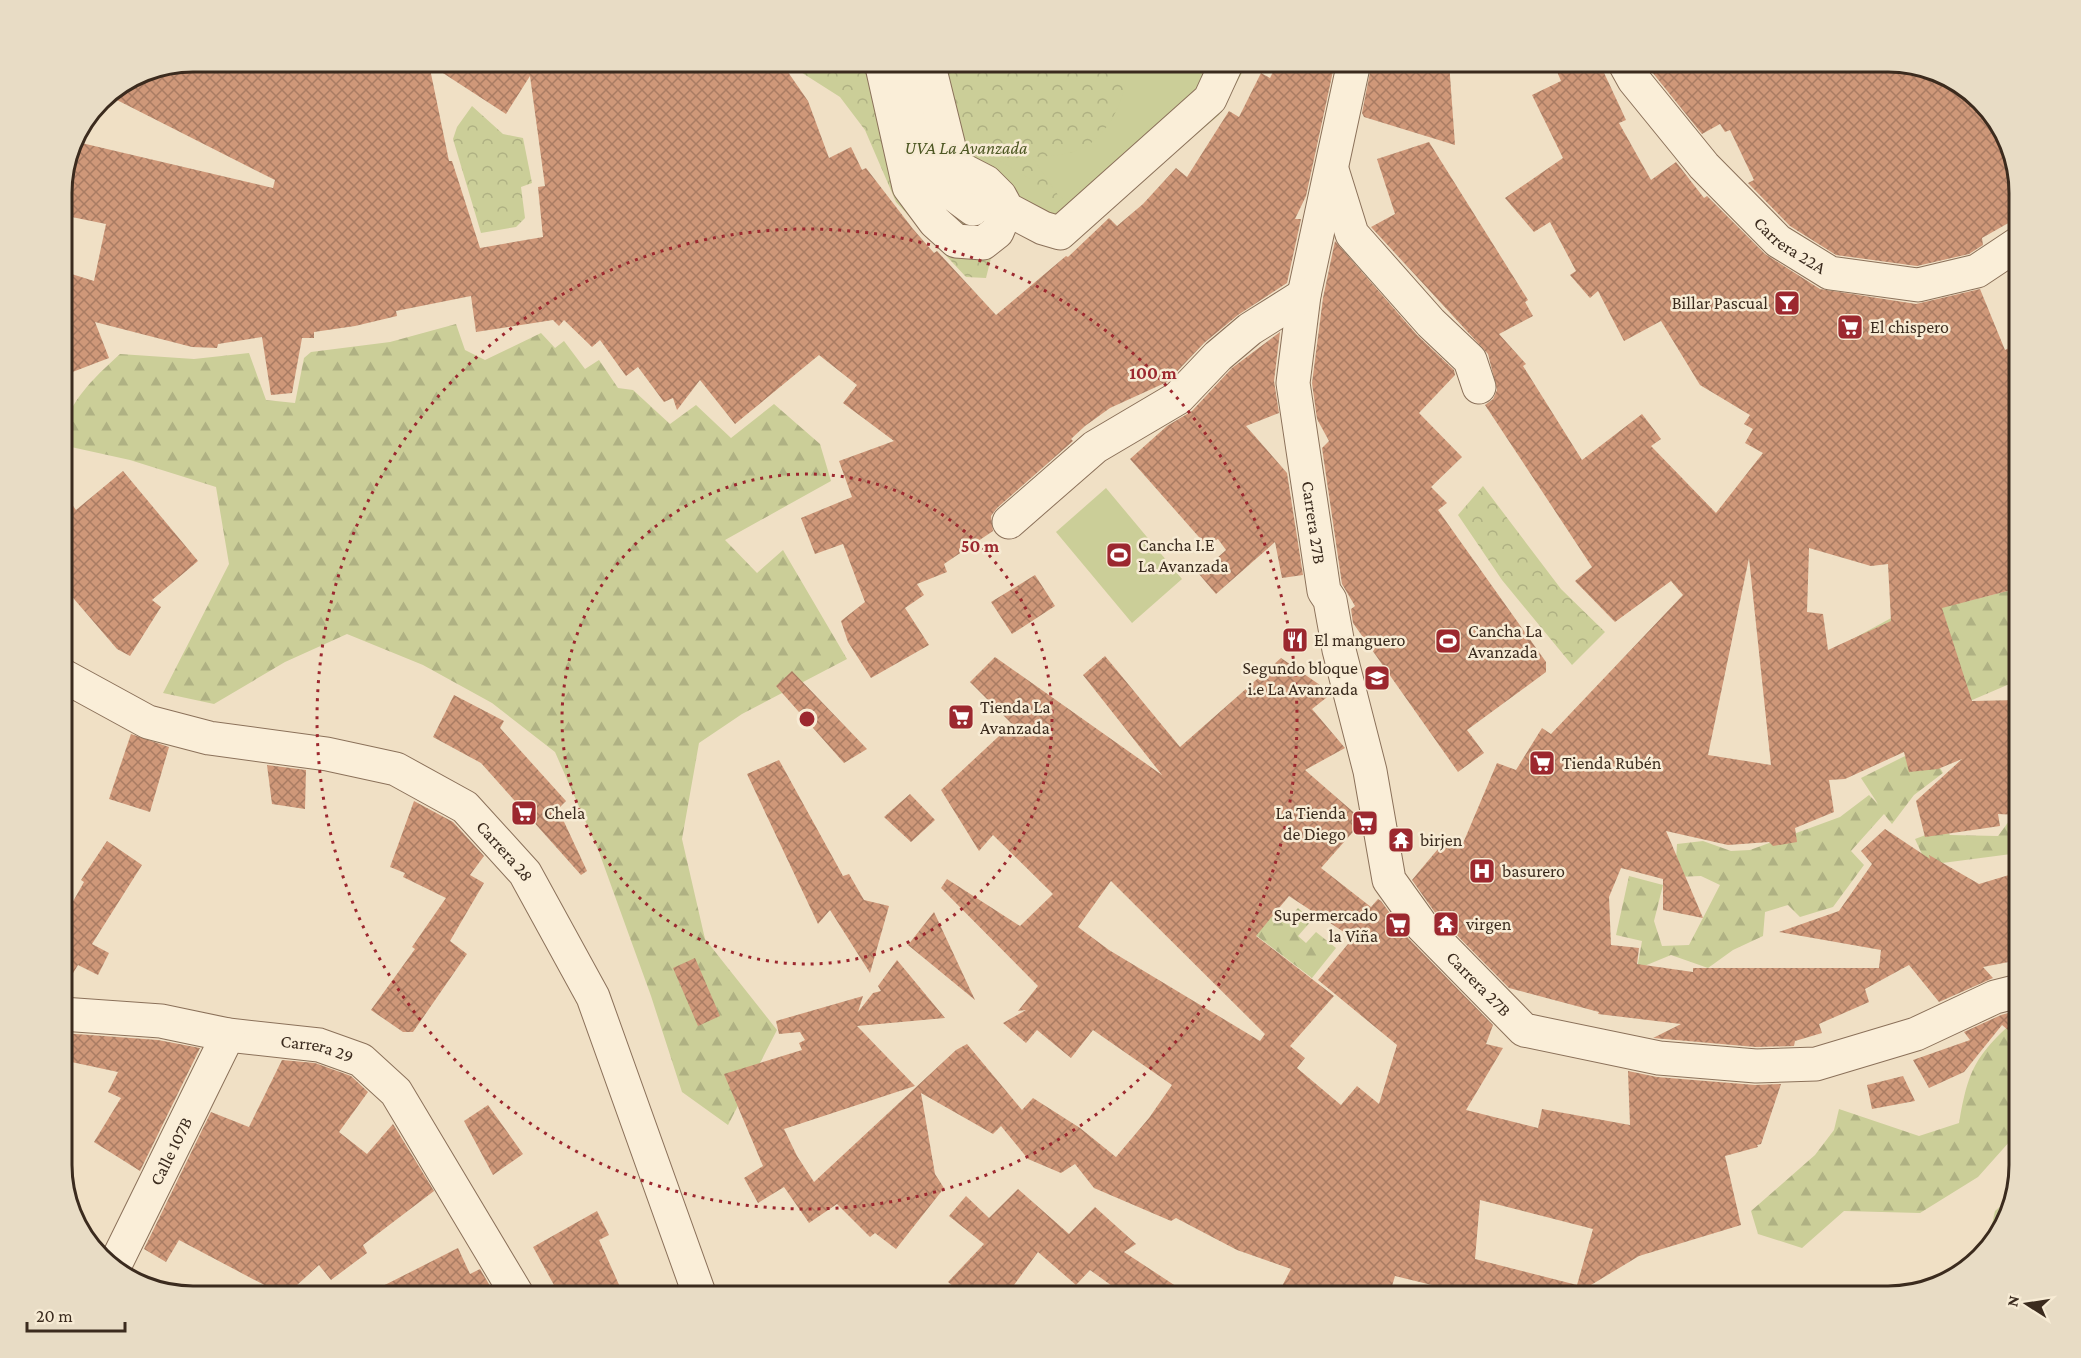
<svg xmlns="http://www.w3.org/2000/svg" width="2081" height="1358" font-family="'Crimson Pro',serif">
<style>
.forest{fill:url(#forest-firs)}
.park{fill:url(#park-crowns)}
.garden{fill:#cbce98}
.building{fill:url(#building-cross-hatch);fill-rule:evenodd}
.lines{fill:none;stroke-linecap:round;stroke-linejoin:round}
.minor-casing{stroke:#8b715a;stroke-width:35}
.minor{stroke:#faeed8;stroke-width:33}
.ring{fill:none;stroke:#9c282f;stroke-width:3;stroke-dasharray:3 6}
.labels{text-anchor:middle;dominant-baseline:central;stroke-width:5;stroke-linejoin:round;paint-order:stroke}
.park-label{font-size:18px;font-style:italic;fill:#4e5824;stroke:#f7ebd4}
.street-label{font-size:18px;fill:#3b2b1e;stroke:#f7ebd4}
.poi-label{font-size:18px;fill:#3b2b1e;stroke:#f7ebd4;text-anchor:start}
.rim{fill:none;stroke:#3b2b1e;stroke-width:3}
.centre{fill:#9c282f;stroke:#f7ebd4;stroke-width:3}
.ring-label{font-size:18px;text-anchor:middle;font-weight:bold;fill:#9c282f;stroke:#f7ebd4;stroke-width:5;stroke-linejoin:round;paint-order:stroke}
</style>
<defs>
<pattern id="forest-firs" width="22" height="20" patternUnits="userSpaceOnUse" patternTransform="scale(1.5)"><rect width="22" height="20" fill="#cbce98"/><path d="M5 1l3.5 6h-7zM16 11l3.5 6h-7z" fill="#afb183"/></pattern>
<pattern id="park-crowns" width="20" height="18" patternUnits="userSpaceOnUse" patternTransform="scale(1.5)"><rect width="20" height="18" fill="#cbce98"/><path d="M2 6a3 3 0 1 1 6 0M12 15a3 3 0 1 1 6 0" fill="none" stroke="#afb183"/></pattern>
<pattern id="building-cross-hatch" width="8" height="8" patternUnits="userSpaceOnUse" patternTransform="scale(1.5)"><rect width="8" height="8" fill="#cf9879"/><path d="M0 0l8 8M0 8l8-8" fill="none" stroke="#a97c63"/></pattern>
</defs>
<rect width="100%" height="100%" fill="#f0e0c5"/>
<path class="forest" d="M456 324 465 350 485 360 541 333 555 348 564 341 585 369 599 360 618 388 633 390 670 424 696 405 731 438 774 404 820 444 831 481 725 540 757 573 783 550 847 659 742 714 699 743 682 839 705 939 777 1030 728 1125 682 1092 651 996 599 852 555 752 492 703 423 665 347 634 285 662 214 704 163 693 229 564 216 487 130 460 62 445C62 406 94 378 120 354L194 359 249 353 266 400 295 403 304 358 311 352 390 342Z
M2019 588V680L1930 718 1840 646 1904 611 1968 601Z
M1927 745 1943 773 1914 795 1892 824 1884 814 1851 851 1864 865 1833 907 1800 917 1788 905 1765 912 1763 936 1733 950 1708 968 1671 955 1637 969 1642 941 1616 935 1629 876 1663 885 1654 921 1662 946 1689 945 1720 885 1701 876 1675 877 1677 844 1703 841 1731 851 1750 850 1840 817 1869 795 1878 804 1861 778Z
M2009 821 2019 823V853L1927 865 1915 839 1944 828 1950 835 1998 836Z
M1248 884 1288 919 1298 908 1312 920 1298 936 1306 943 1316 932 1336 948 1312 978 1227 913Z
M2015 1020 2019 1023V1131L1978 1177 1920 1213 1844 1211 1802 1248 1758 1234 1751 1211 1815 1155 1834 1130 1839 1109 1919 1136 1959 1123C1968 1070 1975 1056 2015 1020Z
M2009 1199 1997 1238 1987 1247 1995 1211Z"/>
<path class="park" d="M785 62H1248L1219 115 1087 228 1070 247 1009 223 991 258 986 278 966 277 896 202 865 130 840 97Z
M472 106 503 134 523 138 532 183 521 187 525 218 516 227 481 233 453 139 457 127Z
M1483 486 1561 589 1605 632 1572 665 1502 580 1458 515Z"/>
<path class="garden" d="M1126 62H1218L1212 79 1072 208 1058 195 1032 157C1048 156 1063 156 1078 150 1109 139 1130 92 1126 62Z
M950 105 975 146 1030 179 1066 215 1040 220 959 157Z
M1106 488 1182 579 1132 623 1056 532Z"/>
<path class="building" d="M193 62H781L808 101 829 158 851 147 862 170 866 168 913 229 934 253 937 251 996 315 1066 256 1068 257 1109 218 1117 226 1143 204 1176 168 1187 177 1229 111 1239 117 1261 73 1270 78 1278 62H1335L1306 196 1295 219H1301L1287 283 1238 315 1204 343 1167 382 1110 408 1085 426 1071 439 1073 441 997 508 991 516 993 531 944 564 947 572 917 584 924 595 905 608 929 645 871 678 848 642 841 621 865 602 843 544 815 554 801 518 852 497 839 461 894 441 843 403 857 385 819 355 735 424 700 380 677 410 673 398 664 402 638 367 626 376 600 340 592 347 564 320 559 326 553 320 476 332 471 296 396 311 397 316 355 326 314 332V338H302L292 393 271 395 262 337 218 344 217 348 192 347 95 322 109 358 62 376V271L94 281 106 224 62 215V185L73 141 273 188 275 180 107 95 143 71ZM429 64 506 114 530 76 545 186 538 187 543 237 480 248 452 161H449Z
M1372 62H1449L1455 145 1364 117 1362 113Z
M1553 62H1599L1626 120 1619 123 1651 180 1676 162 1704 198 1707 196 1765 254 1820 289 1916 304 1980 289 2005 350 2019 343V588L1942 608 1972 701 2019 700V733L2008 732 2019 784V815L1998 814 2000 826 1925 837 1916 801 1962 759 1938 769 1909 772 1904 752 1845 779 1829 780 1834 812 1795 828 1797 842 1773 846 1769 842 1728 845 1666 831 1703 918 1663 910V879L1621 868 1609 897 1611 945 1639 948 1637 964 1693 972V968H1879L1881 950 1779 932 1839 911 1872 864 1861 851 1885 829 1930 859 1929 855 1979 884 2019 872V905L2009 906 2019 937V960L1983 967 1993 978 1939 1002 1909 965 1865 989 1869 1002 1819 1024 1822 1033 1795 1041 1794 1046 1756 1047 1653 1038 1681 1024 1598 1014 1599 1012 1509 988 1436 914 1412 880 1448 837 1461 848 1497 763 1516 770 1542 728 1551 734 1683 595 1671 581 1615 622 1575 581 1592 567 1485 405 1493 399 1497 390 1488 354 1371 227 1395 214 1377 159 1429 142 1528 300 1525 302 1533 316 1499 334 1526 364 1523 366 1582 460 1642 414 1661 439 1651 446 1716 513 1763 453 1745 443 1753 429 1744 424 1750 415 1700 385 1661 321 1624 341 1598 291 1590 298 1570 275 1576 271 1550 222 1534 232 1505 198 1563 158 1532 95 1561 81ZM1809 548 1871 566 1888 564 1891 621 1828 650 1823 614 1807 612ZM1749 558 1771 765 1708 755Z
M1669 62H1888L1961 84 2002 128 2019 193V217L1982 238 1983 245 1969 254 1917 266 1836 255 1790 226 1748 183 1754 180 1730 130 1725 132 1720 124 1702 134 1652 72Z
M1335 241 1417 335 1454 370 1455 375 1419 413 1462 457 1431 487 1447 503 1438 510 1546 662V672L1467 730 1484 753 1458 772 1353 623 1351 609 1355 606 1342 584 1322 448 1329 441 1317 419 1312 383 1323 298Z
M1280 332 1274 381 1279 413 1246 426 1287 473 1303 575 1282 578 1275 542 1216 594 1199 574 1226 550 1218 539 1206 545 1130 459 1167 426 1192 411 1232 368Z
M123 471 198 561 152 600 161 607 130 656 117 649 62 585V491L76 510Z
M1035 575 1055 606 1012 634 991 602Z
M1105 656 1180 747 1281 658 1330 692 1331 694 1312 709 1345 748 1305 770 1359 817 1360 824 1321 868 1371 907 1378 899 1381 901 1409 939 1493 1025 1486 1044 1503 1048 1466 1110 1538 1128 1542 1109 1630 1125 1628 1071 1657 1077 1755 1085 1781 1084 1761 1144 1757 1145 1758 1147 1725 1156 1741 1225 1639 1256 1586 1288 1585 1296H1477L1395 1276 1389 1296H1277L1291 1269 1237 1250 1176 1218 1171 1221 1094 1188 1075 1164 1061 1173 1028 1159 1001 1126 993 1134 921 1093 935 1174 944 1188 896 1249 875 1233 870 1237 837 1204 809 1223 784 1187 758 1203 744 1178 763 1166 724 1074 802 1050 799 1043 805 1040 800 1032 779 1034 776 1021 863 996 858 1012 873 993 881 991 878 986 897 960 945 1018 857 1026 915 1086 784 1129 797 1156 814 1182 956 1050 967 1044 1022 1110 1033 1098 1080 1128 1116 1157 1149 1118 1172 1085 1093 1030 1071 1058 1037 1030 1026 1043 1003 1023 1026 1010 1018 1011 1038 986 941 888 947 879 1020 926 1053 894 993 835 979 851 941 790 1012 724 970 682 995 657 1162 775 1083 675ZM1111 881 1265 1034 1260 1041 1109 950 1078 927ZM1289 896 1353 938 1318 980 1397 1045 1379 1104 1357 1086 1341 1105 1297 1068 1305 1058 1290 1046 1334 996 1256 936ZM1480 1200 1593 1229 1577 1285 1475 1259Z
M792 671 867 749 844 763 776 686Z
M454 695 504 721 500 728 566 801 558 809 587 871 581 875 481 763 433 737Z
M131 734 169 747 150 812 109 799Z
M779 760 843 876 849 874 864 900 889 906 870 973 830 910 818 924 747 774Z
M267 765 306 770 305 809 272 804Z
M910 794 935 820 911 842 884 817Z
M414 801 453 822 484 856 470 875 484 883 450 941 467 954 413 1032H403L371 1010 415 949 412 947 446 898 403 877 405 873 390 867Z
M107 841 142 865 92 944 109 953 98 975 78 965 62 991V921L84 882 81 880Z
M934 912 975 1000 908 945Z
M695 958 720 1016 698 1026 673 968Z
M2019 1010V1017L2008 1030 2002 1025 1964 1072 1929 1088 1913 1060 1970 1040 1964 1032 2001 1015Z
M62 1033 158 1040 200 1048 140 1171 94 1142 121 1098 108 1092 118 1072 62 1060Z
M282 1060 315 1063 351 1076 368 1092 339 1132 367 1154 393 1124 434 1191 363 1245 367 1253 331 1280 319 1265 285 1296 179 1240 166 1262 144 1249 211 1112 249 1127Z
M1903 1076 1915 1101 1872 1109 1867 1085Z
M488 1105 523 1154 493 1175 464 1121Z
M1018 1189 1069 1234 1095 1207 1136 1244 1124 1252 1191 1296H1126L1090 1270 1076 1285 1038 1252 1006 1296H965L948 1282 984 1244 949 1216 966 1196 989 1218Z
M597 1211 609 1235 599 1240 624 1296H560L533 1247Z
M458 1248 470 1274 480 1269 496 1296H363Z"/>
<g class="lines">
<defs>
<g id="minor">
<path d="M881 62 909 187 935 222 956 241 983 243 997 232 1007 209"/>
<path d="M905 62 907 102 931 178 973 209"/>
<path d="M928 62 950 151 957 167 986 182 1000 196 1007 209 1043 228 1060 233 1210 99 1227 62"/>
<path id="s1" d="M1354 62 1304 295 1293 383 1324 591 1330 600 1339 650 1370 771 1389 880 1422 926 1524 1030 1659 1058 1756 1066 1816 1064 1916 1034 1995 997 2019 991"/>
<path id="s2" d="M1624 62 1634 80 1704 166 1778 241 1830 273 1918 285 1977 271 2019 243"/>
<path d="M1333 173 1352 234 1431 323 1470 360 1479 387"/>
<path d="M1009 522 1095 447 1178 398 1218 356 1250 329 1304 295"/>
<path id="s3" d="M62 675 148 722 209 738 327 754 396 769 465 807 525 873 593 997 700 1296"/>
<path id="s4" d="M62 1014 161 1021 228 1035 319 1045 361 1060 396 1092 518 1296"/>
<path id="s5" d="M114 1267 228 1035"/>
</g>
</defs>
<use href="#minor" class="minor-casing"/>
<use href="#minor" class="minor"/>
</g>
<g class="ring">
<circle cx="807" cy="719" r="245"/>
<circle cx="807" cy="719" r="490"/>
</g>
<defs>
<symbol id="bar-square" viewBox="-11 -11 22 22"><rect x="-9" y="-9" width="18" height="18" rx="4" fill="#9c282f" stroke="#f7ebd4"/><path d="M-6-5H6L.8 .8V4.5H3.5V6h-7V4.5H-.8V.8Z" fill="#fff"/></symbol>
<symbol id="supermarket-square" viewBox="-11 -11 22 22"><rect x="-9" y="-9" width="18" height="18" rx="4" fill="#9c282f" stroke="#f7ebd4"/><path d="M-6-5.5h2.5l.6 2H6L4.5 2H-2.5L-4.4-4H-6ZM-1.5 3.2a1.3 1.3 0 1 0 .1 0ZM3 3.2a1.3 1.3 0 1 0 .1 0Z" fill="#fff"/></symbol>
<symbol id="stadium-square" viewBox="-11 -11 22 22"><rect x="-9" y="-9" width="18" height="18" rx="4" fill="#9c282f" stroke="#f7ebd4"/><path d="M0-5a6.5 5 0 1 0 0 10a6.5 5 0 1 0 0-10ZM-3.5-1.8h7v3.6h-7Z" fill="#fff"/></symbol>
<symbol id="restaurant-square" viewBox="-11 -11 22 22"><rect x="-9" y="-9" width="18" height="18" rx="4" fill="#9c282f" stroke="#f7ebd4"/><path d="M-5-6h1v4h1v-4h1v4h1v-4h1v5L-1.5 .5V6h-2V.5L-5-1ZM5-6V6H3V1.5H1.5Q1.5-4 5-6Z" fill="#fff"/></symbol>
<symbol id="school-square" viewBox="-11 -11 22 22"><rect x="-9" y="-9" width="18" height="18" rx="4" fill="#9c282f" stroke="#f7ebd4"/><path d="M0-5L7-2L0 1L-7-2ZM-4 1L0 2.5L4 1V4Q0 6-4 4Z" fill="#fff"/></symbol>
<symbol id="temple-square" viewBox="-11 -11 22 22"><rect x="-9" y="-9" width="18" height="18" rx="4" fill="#9c282f" stroke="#f7ebd4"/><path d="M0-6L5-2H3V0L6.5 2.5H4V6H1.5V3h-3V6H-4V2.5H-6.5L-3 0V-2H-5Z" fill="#fff"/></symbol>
<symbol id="hospital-square" viewBox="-11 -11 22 22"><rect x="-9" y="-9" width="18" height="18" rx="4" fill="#9c282f" stroke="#f7ebd4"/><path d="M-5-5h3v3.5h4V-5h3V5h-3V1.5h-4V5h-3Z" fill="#fff"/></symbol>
</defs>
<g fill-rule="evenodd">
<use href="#bar-square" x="1772" y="288" width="30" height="30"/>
<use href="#supermarket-square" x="1835" y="312" width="30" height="30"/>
<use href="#stadium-square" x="1104" y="540" width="30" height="30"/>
<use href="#restaurant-square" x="1280" y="625" width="30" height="30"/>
<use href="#stadium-square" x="1433" y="626" width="30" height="30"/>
<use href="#school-square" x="1362" y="663" width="30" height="30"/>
<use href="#supermarket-square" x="946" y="702" width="30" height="30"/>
<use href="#supermarket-square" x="1527" y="748" width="30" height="30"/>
<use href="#supermarket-square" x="509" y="798" width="30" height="30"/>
<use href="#supermarket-square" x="1350" y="808" width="30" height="30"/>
<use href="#temple-square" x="1386" y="825" width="30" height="30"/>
<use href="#hospital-square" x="1467" y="856" width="30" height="30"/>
<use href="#temple-square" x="1431" y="909" width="30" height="30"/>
<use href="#supermarket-square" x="1383" y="910" width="30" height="30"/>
</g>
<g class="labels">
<g class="park-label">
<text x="966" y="148">UVA La Avanzada</text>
</g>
<g class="street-label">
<text stroke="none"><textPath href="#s2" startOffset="249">Carrera 22A</textPath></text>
<text stroke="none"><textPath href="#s1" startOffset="468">Carrera 27B</textPath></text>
<text stroke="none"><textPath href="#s3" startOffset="489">Carrera 28</textPath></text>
<text stroke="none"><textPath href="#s1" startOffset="972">Carrera 27B</textPath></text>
<text stroke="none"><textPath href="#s4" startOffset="258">Carrera 29</textPath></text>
<text stroke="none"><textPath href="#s5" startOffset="129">Calle 107B</textPath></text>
</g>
<g class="poi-label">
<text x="1768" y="303" text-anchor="end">Billar Pascual</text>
<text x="1870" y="327">El chispero</text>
<text x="1138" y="545">Cancha I.E<tspan x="1138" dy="21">La Avanzada</tspan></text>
<text x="1468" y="631">Cancha La<tspan x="1468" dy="21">Avanzada</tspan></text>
<text x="1314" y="640">El manguero</text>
<text x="1358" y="668" text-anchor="end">Segundo bloque<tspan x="1358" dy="21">i.e La Avanzada</tspan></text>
<text x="980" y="707">Tienda La<tspan x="980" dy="21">Avanzada</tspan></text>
<text x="1562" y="763">Tienda Rubén</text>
<text x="544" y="813">Chela</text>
<text x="1346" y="813" text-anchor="end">La Tienda<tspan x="1346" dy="21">de Diego</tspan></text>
<text x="1420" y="840">birjen</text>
<text x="1502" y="871">basurero</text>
<text x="1378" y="915" text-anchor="end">Supermercado<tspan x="1378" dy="21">la Viña</tspan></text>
<text x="1466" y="924">virgen</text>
</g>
</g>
<path d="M0 0H2081V1358H0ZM193 72H1888A121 121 0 0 1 2009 193V1165A121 121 0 0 1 1888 1286H193A121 121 0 0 1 72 1165V193A121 121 0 0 1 193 72Z" fill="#e8dcc5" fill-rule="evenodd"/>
<path class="rim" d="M193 72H1888A121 121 0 0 1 2009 193V1165A121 121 0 0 1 1888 1286H193A121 121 0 0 1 72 1165V193A121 121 0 0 1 193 72Z"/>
<circle cx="807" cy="719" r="9" class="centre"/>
<g class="ring-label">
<text x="1153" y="379">100 m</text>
<text x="980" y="552">50 m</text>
</g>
<g transform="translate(2027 1304) rotate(282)" stroke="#f7ebd4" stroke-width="4.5" paint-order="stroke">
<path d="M0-4.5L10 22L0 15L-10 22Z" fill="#3b2b1e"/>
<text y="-9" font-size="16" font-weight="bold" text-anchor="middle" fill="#3b2b1e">N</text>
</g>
<path d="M27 1322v9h98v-9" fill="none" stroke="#3b2b1e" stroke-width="3"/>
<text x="36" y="1322" font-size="18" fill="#3b2b1e" stroke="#f7ebd4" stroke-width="4.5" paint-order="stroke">20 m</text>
</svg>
